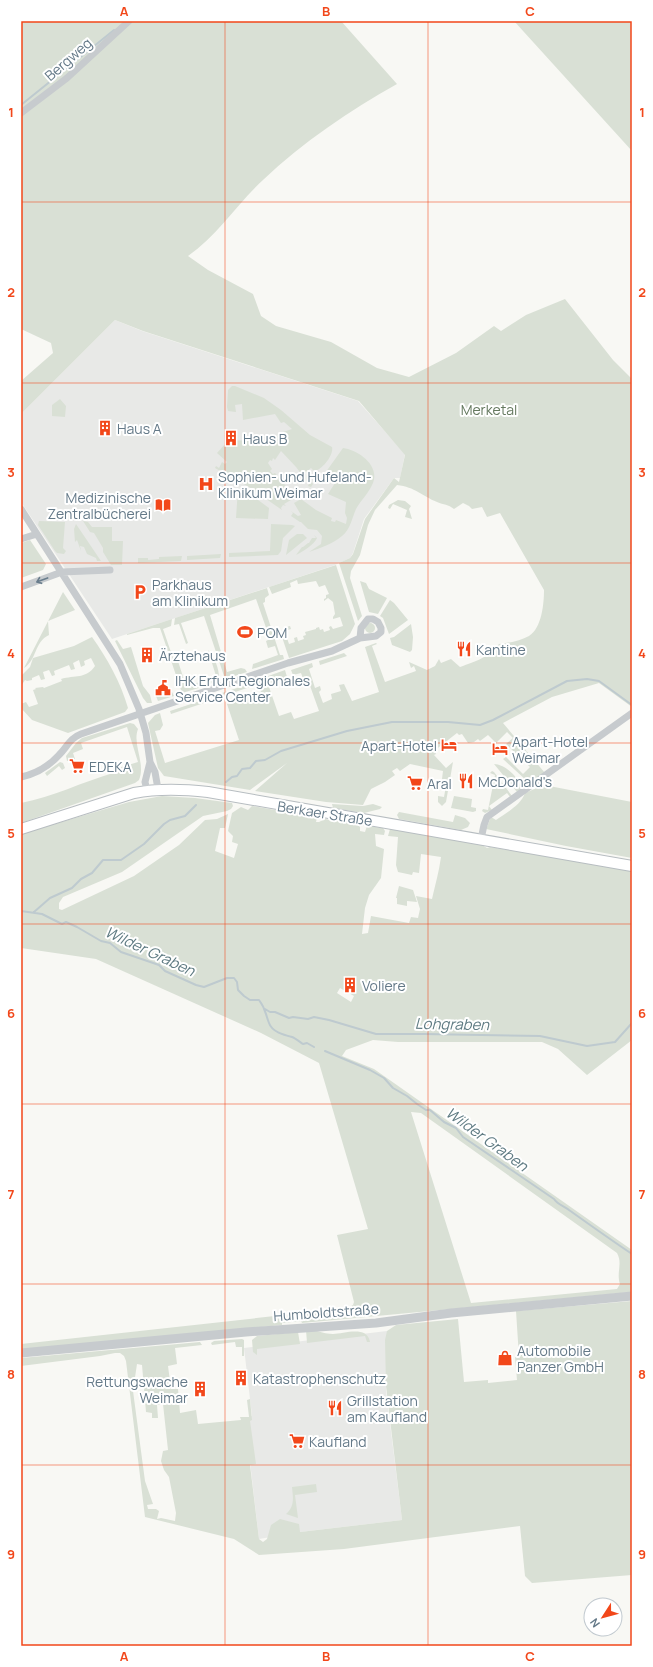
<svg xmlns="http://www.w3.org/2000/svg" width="653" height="1667" font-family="Manrope,sans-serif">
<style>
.built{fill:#e8e9e7}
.green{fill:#d9e0d5;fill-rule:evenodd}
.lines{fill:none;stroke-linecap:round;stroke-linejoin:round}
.stream{stroke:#becacf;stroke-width:2}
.secondary-casing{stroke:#b7bdc1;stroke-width:12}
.minor{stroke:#c7cbce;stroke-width:7}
.tertiary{stroke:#c7cbce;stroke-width:9}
.secondary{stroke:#fff;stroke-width:10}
.oneway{stroke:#697d8c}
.grid{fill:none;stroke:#f2471a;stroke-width:1;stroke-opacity:0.55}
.labels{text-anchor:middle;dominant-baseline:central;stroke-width:4;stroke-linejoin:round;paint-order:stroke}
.street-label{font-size:14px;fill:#647988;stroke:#fff}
.park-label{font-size:14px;fill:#65795f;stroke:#fff}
.poi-label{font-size:14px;fill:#647988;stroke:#fff;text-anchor:start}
.water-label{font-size:15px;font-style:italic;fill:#5f7b83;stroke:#fff}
.neatline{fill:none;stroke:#f2471a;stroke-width:1.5}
.grid-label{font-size:13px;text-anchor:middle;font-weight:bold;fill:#f2471a}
</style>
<rect width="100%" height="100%" fill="#f8f8f4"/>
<path class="built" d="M115 320 142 331 358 401 405 454 400 478H394L364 519 353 553 350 558 335 565 112 639 21 502V414Z
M387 1331 386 1391 402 1520 300 1532 259 1539 245 1419 252 1416 244 1348Z"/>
<path class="green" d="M21 21H341L397 84C349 111 303 142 263 180 237 204 217 236 188 256L208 270 253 294 261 316 276 326 331 342 377 368 409 377 456 353 494 326 501 331 526 315 565 299 613 360 632 379V707L599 683 552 697 503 723 545 773 531 782H528L503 759 506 757 523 774 530 767 506 744 513 738 507 732 496 743 488 735 480 741 478 739 474 742 468 743 462 734 459 735 457 733 434 751 436 754 434 755 446 768 453 762 446 802 442 806 438 802V796L444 797 447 780 442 779 443 771 410 764 400 771 397 768 392 771 395 775 385 782 371 789 363 805 326 802 255 791 287 763 250 790 164 776 158 768 148 723 155 715 160 713 163 725 160 730 155 731 165 763 239 740 227 704 261 692 257 682 260 679 285 670 287 677 268 684 279 716 291 712 294 719 319 711 309 683 305 684 301 673 293 675 291 670 312 663 313 667 309 669 315 688 320 686 321 690 319 692 323 703 332 699 331 694 341 691 339 685 344 684 352 701 379 692 365 647 376 643 377 644 372 646 385 682 416 671 414 666 411 668 409 662 427 670 435 666 439 659 441 663 451 659 460 667C477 661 487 658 499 644 508 643 520 641 529 636 542 628 544 603 544 590L500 513 487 517 482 507 472 509 469 506 463 503 454 509C448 504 444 505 437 502 422 496 415 487 397 485L375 510 368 525 360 555 351 571 350 578 362 616 358 621 339 563 350 558 353 554 365 519 394 478 399 482 405 455 359 401 143 331 115 320 21 414V381L53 353 51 343 21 329Z
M514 21H632V151Z
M232 386H235L264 398 281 410 310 435 332 447C334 455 322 470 314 471L311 468 305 473 313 484 311 487 308 486 309 484 296 467 281 451 275 460 273 458 272 461 270 460 268 463 272 469 270 471 273 474 275 473 290 491 298 496 284 504 286 506 283 505 281 508 282 510 249 487 215 468 216 466 219 468 222 462 225 464 227 462 217 453 225 444V441L250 440 273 435 274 438 278 436 277 434 292 429 284 422 281 423 275 414 243 420 242 404 235 405 236 412 228 411 227 407 228 390Z
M60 399 66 406 65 417 52 416V405Z
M343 448C358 450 380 465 373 483 369 493 361 500 356 509 352 518 350 530 342 536 333 544 320 548 309 552L321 544 322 536 317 530 308 529 301 522H300L291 516 293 513 291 511 298 516 301 515 294 503 301 499 316 510 332 518 331 521 335 522 336 520 346 524 347 518 345 513 346 502 328 494 335 483 331 480 328 484 323 479V476Z
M238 488 254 497 269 508 268 519 236 518Z
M398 500 405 501 411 506 409 509 412 519 405 517 407 510 393 504 390 509 388 508 389 505Z
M39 521 65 522 63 548 66 551 64 554 57 553 55 551 38 525Z
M83 521 88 522 92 527H112V541H123L122 565H111L103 552V548L94 533 90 532Z
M76 524 101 561H97L96 558 87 554 84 547 80 546 81 551 77 540 75 542 74 529Z
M271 524 292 525 295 526 283 538 281 551 278 555 229 557V553L270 551Z
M297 534H303L307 538 286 555 289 540Z
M314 535 317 538C315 544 302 552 296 555L302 547H303L308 543H309L312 538H316Z
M30 540 46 564 43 570 21 578V543Z
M221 554 220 558 187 560V556Z
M182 556 181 561 138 563V558H148V560L159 559V557Z
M336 565 355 624 350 634 342 641 289 658 281 634 286 627 290 626 291 629 288 630V633L286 635 289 644 295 642 294 638 297 637 298 641 304 639 303 636 306 635 305 632 316 629V628L319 627 320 630 323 629 324 632 330 630 329 627 331 626 333 629 343 626 340 617 333 619V617L335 614 333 602 328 598 324 601V599L326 598V595L329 594 325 585 319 587 316 581 298 584 297 580 290 583 291 587 272 594 269 587Z
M360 581 366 583 369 589 387 598 378 614 369 612Z
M267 588 269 595 265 598V602L263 603 280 655H283L284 659 252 669 253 664 278 655 275 646 268 648 266 641 270 639 256 599 210 615 227 672 241 668 245 669 247 672 225 679 204 616 181 623 188 643 186 644 179 624 174 625 175 618Z
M63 592 75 610 48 621 49 635C34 642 37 660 24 668Z
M390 600 394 603 408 620 389 634 383 618 380 616Z
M172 619 171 626 163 629 173 658H177L186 686 200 682 202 687 182 693 160 628H153L127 635V634Z
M365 628a5 5 0 1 1 10 0a5 5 0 1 1-10 0Z
M411 624 413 637 412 650 410 652 392 645 390 638 394 637Z
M92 637C107 658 121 683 128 708L125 712 68 733 32 720 21 708V704L26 702 29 707 38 704 33 690 36 689 35 688 43 687 44 688 62 681 61 679C75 675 86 679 95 666L91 658 84 661 85 665 81 667 79 660 73 663 75 669 71 670 69 665 54 671 55 675 52 676 49 670 43 672 45 679 41 680 39 675 32 678V680L27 681 25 680 21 686V676L30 667 33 658 74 646Z
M117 640 123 649 131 647 143 686 150 695 152 703H147L143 698 115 641Z
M208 650C215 657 220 671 219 681L209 684 207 679 216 676Z
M344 653 347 656 320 665 319 661Z
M249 684 250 687 220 697 219 694Z
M170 692H172L174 696 158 701 156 696Z
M209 698 210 701 171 714 170 711Z
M130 723 134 724 138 729C132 745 146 763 139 780L135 783 21 823V803C53 797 82 782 113 773L112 770 138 762 127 727 81 743 83 749 73 753 75 759 67 761 66 756 76 743 82 738Z
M60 762 63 763 65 768 62 770 59 766 47 776 45 773Z
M494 764C505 764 522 779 520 790L517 792Z
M492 771 494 772 512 796 510 797 507 793 489 806 492 810 485 813 482 811 483 809 488 810 495 775 490 773Z
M544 785 632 802V858L566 846 486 829 491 817 496 820C506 813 521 805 525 793Z
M162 796 195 798 232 803 233 806 231 809 227 811 203 816 122 872 63 897 59 903V909L62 910 134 876 179 845 205 820 217 819 228 814 225 828H220L215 851 234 858 238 844 232 842 233 836 228 831 232 813 241 807 248 810 252 806 315 817 317 818 316 822H319L325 819 357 824 360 827V831L365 832 367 826 383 828 385 831 384 835 375 834 376 846 384 849 381 878 369 895 365 908 362 934 368 933 371 916 409 923 411 917 418 918 420 909 416 896 432 899C435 885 439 872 441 857L421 854 419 873 413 872 412 875 398 872 396 865 398 837 388 836 390 829 482 845 487 848 490 847 632 870V1040L587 1075 558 1049 542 1042H398L373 1040 346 1050 342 1056 374 1069 632 1250V1292L302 1323 301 1321 282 1323V1325L21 1350V1344L348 1308 353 1305 354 1302 337 1235 368 1229 319 1063 261 1033 96 959 21 948V834L129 802ZM340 988 354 996 351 1002 337 993ZM411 1112 421 1113 617 1253C623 1264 616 1272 620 1284L617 1289 471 1303Z
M454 796 472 799 471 807 476 808V811L473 812 451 808Z
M332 804 363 806 373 804 382 807 380 809 364 813 333 808Z
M399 812 453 822 455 815 465 818 470 823 468 827 461 830 399 819 397 815Z
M399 886 413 890 417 902 407 901V906L397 904V898H396Z
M632 1301V1575L532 1583 525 1576 520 1526 344 1549 259 1555 234 1539 145 1517 126 1361 124 1356 120 1353H115L100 1356 21 1366V1358L200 1342 202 1345 175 1348 177 1364 168 1366 171 1389H178L180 1413 196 1410 198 1424 241 1420 240 1417H249L247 1400 250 1399 252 1420 250 1421 256 1464 250 1465 259 1539 263 1542 267 1539 271 1525 280 1519 299 1524 300 1532 402 1520 386 1386 385 1340 387 1331 396 1325 458 1319 464 1382 488 1380V1383L517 1380 515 1357H519L516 1311ZM137 1364 142 1365 146 1412 152 1413V1418H158L157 1405 163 1404 168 1450 163 1451 161 1461 164 1470 169 1477 176 1513 175 1521 161 1518 157 1519 159 1511 156 1509H148L147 1505 153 1504 145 1481 133 1391Z
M310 1329C318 1331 325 1334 333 1334 344 1334 367 1325 370 1342H367L365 1336 307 1343 306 1330Z
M298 1332 300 1344 257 1349V1355L253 1352 252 1340 257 1336Z
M242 1339 244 1340V1356H242V1347H236L235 1342 212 1345 211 1343 214 1341Z
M316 1484 317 1492 295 1495 298 1518 286 1514C295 1506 293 1498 292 1487Z"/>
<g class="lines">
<path class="stream" d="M21 105 114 30
M226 782 232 777 237 776 242 769 250 768 256 761 265 760 281 751 347 731 392 722H448L480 725 493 720 567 681 587 679 599 681 632 705
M21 911 42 914 62 924 66 922 77 927 101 941 110 943 121 952 159 965 165 971 196 985 204 987 227 978H234L237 982 238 990 244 996 250 1000H259C266 1009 265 1013 269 1023 272 1032 284 1035 292 1037 295 1038 300 1042 303 1044L307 1043 314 1047
M34 912 50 898 72 888 81 879 92 873 103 860H121L144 844 164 824 170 820 185 816 196 805
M265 1009 270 1012H275L289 1018 293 1017 308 1019 314 1017 329 1020 376 1034H424L540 1036 587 1046 615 1042 632 1023
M325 1051 370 1070 384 1078 393 1088 407 1096 417 1104 426 1110H430L444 1122 456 1128 463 1137 554 1199C558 1205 564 1206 569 1210 590 1225 611 1240 632 1254"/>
<defs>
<path id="secondary" d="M21 829 134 793C159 788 182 789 208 792L632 866"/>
</defs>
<use href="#secondary" class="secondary-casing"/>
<path class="minor" d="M21 113 67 78 129 21
M21 509 120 664 139 709 146 733 150 762 155 772 158 789
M21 539 37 534
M21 587 62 572 110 570
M21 777C35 774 49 766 59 755 67 747 70 738 81 734L288 663 332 651 360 638 376 636 381 632V628L378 622 373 619H368L361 628 360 638
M147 790 145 782 150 762
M481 839 484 825 487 817 632 713"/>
<path class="tertiary" d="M21 1353 246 1332 376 1323 451 1313 632 1296"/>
<use href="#secondary" class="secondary"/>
</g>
<defs><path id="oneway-shaft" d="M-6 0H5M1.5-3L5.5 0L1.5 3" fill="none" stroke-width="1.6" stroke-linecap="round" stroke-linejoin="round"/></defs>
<use class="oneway" href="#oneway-shaft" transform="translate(42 580) rotate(160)"/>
<path class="grid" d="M225 21V1646M428 21V1646M21 202H632M21 383H632M21 563H632M21 743H632M21 924H632M21 1104H632M21 1284H632M21 1465H632"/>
<defs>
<symbol id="building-bare" viewBox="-9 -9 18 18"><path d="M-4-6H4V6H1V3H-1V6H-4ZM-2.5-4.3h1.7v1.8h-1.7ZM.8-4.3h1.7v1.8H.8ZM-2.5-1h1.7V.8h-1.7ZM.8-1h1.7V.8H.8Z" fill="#f2471a" stroke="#fff" stroke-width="2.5" paint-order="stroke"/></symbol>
<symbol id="hospital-bare" viewBox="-9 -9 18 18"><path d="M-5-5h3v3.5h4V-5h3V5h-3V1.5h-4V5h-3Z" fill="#f2471a" stroke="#fff" stroke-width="2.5" paint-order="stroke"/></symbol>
<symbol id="library-bare" viewBox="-9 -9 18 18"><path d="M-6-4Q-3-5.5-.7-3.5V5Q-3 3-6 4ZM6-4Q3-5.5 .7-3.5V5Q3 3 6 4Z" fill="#f2471a" stroke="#fff" stroke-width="2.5" paint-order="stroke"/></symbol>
<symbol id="parking-bare" viewBox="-9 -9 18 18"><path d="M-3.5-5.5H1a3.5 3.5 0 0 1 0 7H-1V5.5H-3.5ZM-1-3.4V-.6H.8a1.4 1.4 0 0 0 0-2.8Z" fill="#f2471a" stroke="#fff" stroke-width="2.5" paint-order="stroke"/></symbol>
<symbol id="stadium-bare" viewBox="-9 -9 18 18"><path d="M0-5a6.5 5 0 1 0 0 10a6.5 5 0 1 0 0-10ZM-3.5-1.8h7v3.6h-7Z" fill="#f2471a" stroke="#fff" stroke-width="2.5" paint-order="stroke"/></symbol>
<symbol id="restaurant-bare" viewBox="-9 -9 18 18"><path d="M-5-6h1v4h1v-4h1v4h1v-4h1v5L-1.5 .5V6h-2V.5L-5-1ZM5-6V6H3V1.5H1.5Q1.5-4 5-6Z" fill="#f2471a" stroke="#fff" stroke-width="2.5" paint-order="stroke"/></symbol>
<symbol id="civic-bare" viewBox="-9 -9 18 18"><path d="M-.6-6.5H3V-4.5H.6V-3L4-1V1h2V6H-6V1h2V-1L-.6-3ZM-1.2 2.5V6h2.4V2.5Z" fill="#f2471a" stroke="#fff" stroke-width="2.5" paint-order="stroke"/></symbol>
<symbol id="hotel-bare" viewBox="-9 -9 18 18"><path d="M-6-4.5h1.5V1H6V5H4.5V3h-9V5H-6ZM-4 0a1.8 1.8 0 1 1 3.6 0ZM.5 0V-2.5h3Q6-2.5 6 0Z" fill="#f2471a" stroke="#fff" stroke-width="2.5" paint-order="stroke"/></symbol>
<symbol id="supermarket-bare" viewBox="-9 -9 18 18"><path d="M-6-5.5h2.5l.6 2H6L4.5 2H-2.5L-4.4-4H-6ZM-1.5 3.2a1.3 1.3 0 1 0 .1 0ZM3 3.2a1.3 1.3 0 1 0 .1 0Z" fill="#f2471a" stroke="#fff" stroke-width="2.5" paint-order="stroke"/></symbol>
<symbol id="shop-bare" viewBox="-9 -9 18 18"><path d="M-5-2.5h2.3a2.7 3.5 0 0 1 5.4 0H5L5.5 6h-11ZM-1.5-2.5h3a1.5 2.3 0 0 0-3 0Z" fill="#f2471a" stroke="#fff" stroke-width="2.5" paint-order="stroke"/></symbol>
</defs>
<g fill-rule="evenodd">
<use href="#building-bare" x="94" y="417" width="22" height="22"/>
<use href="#building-bare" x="220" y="427" width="22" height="22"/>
<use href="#hospital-bare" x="195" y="473" width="22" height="22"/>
<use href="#library-bare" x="152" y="494" width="22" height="22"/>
<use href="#parking-bare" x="129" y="581" width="22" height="22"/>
<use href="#stadium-bare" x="234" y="621" width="22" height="22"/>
<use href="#restaurant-bare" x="453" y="638" width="22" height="22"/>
<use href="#building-bare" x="136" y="644" width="22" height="22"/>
<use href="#civic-bare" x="152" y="677" width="22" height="22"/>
<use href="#hotel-bare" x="438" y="734" width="22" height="22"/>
<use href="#hotel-bare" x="489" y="738" width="22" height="22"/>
<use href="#supermarket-bare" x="66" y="755" width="22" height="22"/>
<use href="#restaurant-bare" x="455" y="770" width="22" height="22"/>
<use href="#supermarket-bare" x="404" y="772" width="22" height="22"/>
<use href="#building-bare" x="339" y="974" width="22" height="22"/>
<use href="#shop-bare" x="494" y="1347" width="22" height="22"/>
<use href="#building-bare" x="230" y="1367" width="22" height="22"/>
<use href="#building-bare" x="189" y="1378" width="22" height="22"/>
<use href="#restaurant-bare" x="324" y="1397" width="22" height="22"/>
<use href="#supermarket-bare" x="286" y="1430" width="22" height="22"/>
</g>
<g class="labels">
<g class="street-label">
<text transform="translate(68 59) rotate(-41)">Bergweg</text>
<text transform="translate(325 813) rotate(9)">Berkaer Straße</text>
<text transform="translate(326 1312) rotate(-4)">Humboldtstraße</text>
</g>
<g class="park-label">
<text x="489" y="409">Merketal</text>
</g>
<g class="poi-label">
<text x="117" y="428">Haus A</text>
<text x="243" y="438">Haus B</text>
<text x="218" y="476">Sophien- und Hufeland-<tspan x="218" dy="16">Klinikum Weimar</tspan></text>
<text x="151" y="497" text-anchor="end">Medizinische<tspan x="151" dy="16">Zentralbücherei</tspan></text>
<text x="152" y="584">Parkhaus<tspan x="152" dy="16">am Klinikum</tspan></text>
<text x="257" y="632">POM</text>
<text x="476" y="649">Kantine</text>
<text x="159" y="655">Ärztehaus</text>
<text x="175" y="680">IHK Erfurt Regionales<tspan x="175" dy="16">Service Center</tspan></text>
<text x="512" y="741">Apart-Hotel<tspan x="512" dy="16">Weimar</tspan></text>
<text x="437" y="745" text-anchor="end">Apart-Hotel</text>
<text x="89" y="766">EDEKA</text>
<text x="478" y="781">McDonald's</text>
<text x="427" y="783">Aral</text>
<text x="362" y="985">Voliere</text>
<text x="517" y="1350">Automobile<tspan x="517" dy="16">Panzer GmbH</tspan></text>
<text x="253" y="1378">Katastrophenschutz</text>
<text x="188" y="1381" text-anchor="end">Rettungswache<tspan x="188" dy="16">Weimar</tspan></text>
<text x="347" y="1400">Grillstation<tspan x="347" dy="16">am Kaufland</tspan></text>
<text x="309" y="1441">Kaufland</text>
</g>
<g class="water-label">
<text transform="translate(150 951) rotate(25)">Wilder Graben</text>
<text transform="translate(452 1024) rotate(1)">Lohgraben</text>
<text transform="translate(487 1139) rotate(36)">Wilder Graben</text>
</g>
</g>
<rect width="653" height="1667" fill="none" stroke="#ffffff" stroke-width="44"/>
<g transform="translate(603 1617) rotate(234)"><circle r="19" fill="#ffffff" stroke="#c1c9cf"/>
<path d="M0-3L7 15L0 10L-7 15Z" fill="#f2471a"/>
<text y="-6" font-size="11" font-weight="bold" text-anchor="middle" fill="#647988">N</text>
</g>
<rect x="22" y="22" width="609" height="1623" class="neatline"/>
<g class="grid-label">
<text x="124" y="16">A</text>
<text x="326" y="16">B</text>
<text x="530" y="16">C</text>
<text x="11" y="117">1</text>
<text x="642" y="117">1</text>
<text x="11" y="297">2</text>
<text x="642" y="297">2</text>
<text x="11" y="477">3</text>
<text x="642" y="477">3</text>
<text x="11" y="658">4</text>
<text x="642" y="658">4</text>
<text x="11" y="838">5</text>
<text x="642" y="838">5</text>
<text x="11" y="1018">6</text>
<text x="642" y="1018">6</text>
<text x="11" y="1199">7</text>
<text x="642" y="1199">7</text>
<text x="11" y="1379">8</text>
<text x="642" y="1379">8</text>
<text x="11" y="1559">9</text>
<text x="642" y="1559">9</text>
<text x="124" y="1661">A</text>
<text x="326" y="1661">B</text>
<text x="530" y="1661">C</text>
</g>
</svg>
